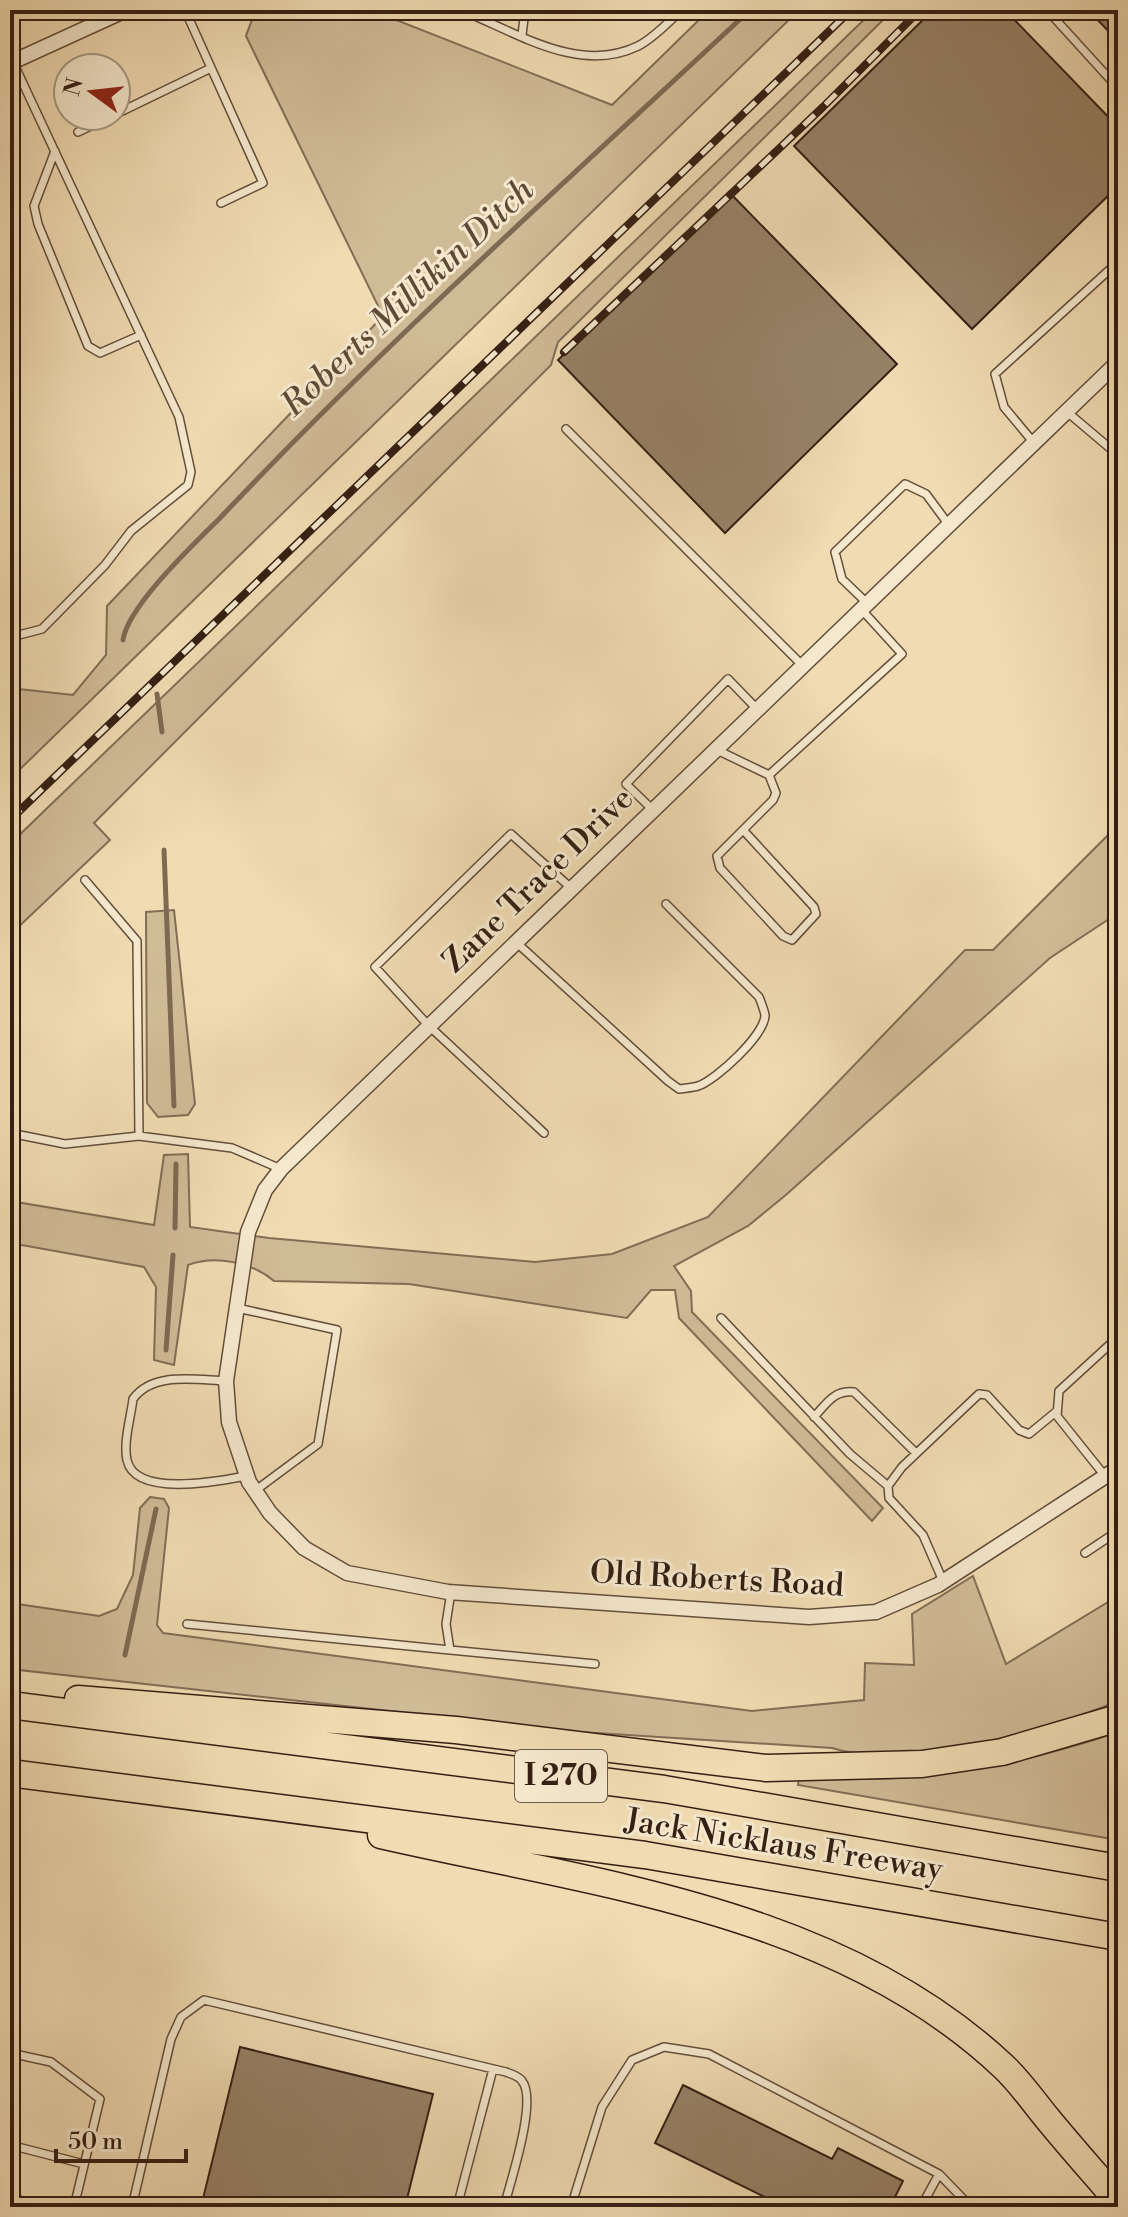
<svg xmlns="http://www.w3.org/2000/svg" width="1128" height="2217" font-family="'Libre Bodoni',serif">
<style>
.green{fill:#d0bb97;stroke:#826d55;stroke-width:2}
.lines{fill:none;stroke-linecap:round;stroke-linejoin:round}
.stream{stroke:#7e6952;stroke-width:5}
.building{fill:#968166;stroke:#341f13;stroke-width:2}
.lane-casing{stroke:#634e3b;stroke-width:10}
.street-casing{stroke:#634e3b;stroke-width:17}
.highway-casing{stroke:#341f13;stroke-width:29}
.lane{stroke:#f5e8cd;stroke-width:7}
.street{stroke:#f5e8cd;stroke-width:14}
.highway{stroke:#f0dbb2;stroke-width:26}
.rail-casing{stroke:#341f13;stroke-width:8}
.rail{stroke:#f5e8cd;stroke-width:5;stroke-dasharray:15;stroke-linecap:butt}
.labels{text-anchor:middle;dominant-baseline:central;stroke-width:6;stroke-linejoin:round;paint-order:stroke}
.shield{fill:#f5e8cd;stroke:#6e5b4b;stroke-width:2}
.shield-label{font-size:30px;font-weight:bold;fill:#341f13}
.street-label{font-size:32px;fill:#341f13;stroke:#f5e8cd}
.water-label{font-size:34px;font-style:italic;fill:#5f4a38;stroke:#f5e8cd}
</style>
<rect width="100%" height="100%" fill="#f0dbb2"/>
<filter id="stains"><feTurbulence type="fractalNoise" baseFrequency=".0025" numOctaves="4"/><feColorMatrix values="0 0 0 0 .2 0 0 0 0 .09 0 0 0 0 .02 0 0 0 .5 -.17"/></filter>
<radialGradient id="worn" r=".72"><stop offset=".6" stop-color="#630" stop-opacity="0"/><stop offset="1" stop-color="#630" stop-opacity=".3"/></radialGradient>
<path class="green" d="M310 10H371L612 105 709 10H799L10 779V688L73 695 106 655 107 606 383 316 246 36 253 17 300 19Z
M874 10H893L558 342 551 365 94 823 110 840 10 935V844Z
M1118 804V913L1050 958 787 1194 748 1226 674 1266 691 1291 692 1312 883 1508 872 1521 679 1318 675 1290H651L627 1318 409 1284 274 1281C252 1262 215 1255 188 1265L174 1365 154 1360 156 1287 144 1267 10 1243V1201L154 1225 164 1155 188 1154 190 1227 269 1238 535 1262 612 1254 708 1217 965 950H993L1110 833 1111 811Z
M174 910 195 1104 188 1115 158 1117 147 1103 146 912Z
M150 1497 164 1499 169 1508 157 1625 163 1633 752 1711 864 1700 865 1663 914 1665 912 1614 973 1576 1006 1664 1118 1596V1701C1050 1730 903 1771 832 1748L581 1732 10 1669V1603L99 1616 117 1609 133 1575 140 1508Z
M1118 1732V1840L798 1785 799 1778C832 1778 865 1780 897 1778 972 1774 1047 1756 1118 1732Z"/>
<g class="lines">
<path class="stream" d="M123 640C128 606 194 544 220 518 388 340 571 177 750 10
M157 694 162 732
M164 850 174 1106
M175 1228 176 1164
M166 1350 173 1255
M125 1655 156 1509"/>
</g>
<path class="building" d="M933 10H1005L1118 127V186L972 329 794 146Z
M1088 10H1118V41Z
M729 192 897 364 725 533 558 360Z
M240 2047 433 2094 405 2207H201Z
M683 2085 832 2159 838 2148 903 2181 890 2207H785L655 2143Z
M10 2194 23 2197 21 2207H10Z"/>
<g class="lines">
<defs>
<path id="lane" d="M185 10 263 183 221 203
M461 10C516 32 579 75 638 46 654 38 668 22 682 10
M1047 10 1118 88
M522 35 525 10
M13 62 179 417 191 472 188 485 131 531 105 565 42 629 15 636
M116 114 211 68
M78 132 112 116
M55 151 34 206 38 224 88 346 100 353 141 335
M1066 411 1118 455
M566 429 802 665
M1034 443 1004 407 995 374 1118 262
M867 603 842 579 835 552 905 484 926 494 949 525
M717 750 769 775 902 654 861 609
M652 809 626 784 728 679 757 709
M744 831 814 907 816 914 792 940 783 936 720 868 717 856 773 800 776 793 769 775
M85 880 137 941 139 1136 232 1148 281 1169
M517 943 668 1081 679 1089C685 1088 692 1088 698 1086 716 1080 765 1035 765 1015 764 1010 761 1002 759 997L666 904
M10 1133 65 1144 139 1136
M544 1133 428 1025 375 967 511 834 571 888
M237 1308 337 1330 318 1444 256 1490
M721 1318 850 1454 888 1486
M226 1381C197 1380 153 1371 133 1399 131 1416 123 1443 127 1460 135 1498 220 1481 246 1476
M814 1417C827 1403 834 1390 854 1392L916 1453
M1110 1473 1118 1484
M1105 1476 1057 1416 1059 1391 1118 1337
M1085 1553 1118 1531
M943 1581 923 1535 889 1498 888 1486 902 1467 979 1394 987 1395 1019 1430 1029 1434 1057 1411
M451 1592 446 1624 450 1650 595 1664
M187 1624 450 1650
M10 2053 51 2062 100 2099 74 2207
M10 2145 84 2164
M132 2207 171 2039 181 2017 204 2000 506 2072C511 2074 519 2076 522 2081 538 2100 510 2183 504 2207
M457 2207 493 2069
M571 2207 602 2107 632 2060 664 2047 709 2054 939 2174 971 2207
M921 2207 939 2174"/>
<path id="street" d="M10 63 126 10
M1118 362 281 1169 265 1190 248 1232 226 1381 229 1422 249 1482 270 1513 304 1548 347 1573 448 1592 809 1617 876 1612 938 1585 1118 1468"/>
<path id="highway" d="M78 1699 456 1730 766 1768 922 1764 1002 1752 1118 1718
M10 1705 664 1789 1118 1868
M10 1773 645 1855 1118 1937
M381 1835C594 1884 838 1910 1004 2067 1020 2082 1033 2101 1047 2118 1070 2146 1094 2173 1118 2201"/>
</defs>
<use href="#lane" class="lane-casing"/>
<use href="#street" class="street-casing"/>
<use href="#highway" class="highway-casing"/>
<use href="#lane" class="lane"/>
<use href="#street" class="street"/>
<use href="#highway" class="highway"/>
<defs>
<path id="rail" d="M564 352 823 107 920 10
M10 820 851 10"/>
</defs>
<use href="#rail" class="rail-casing"/>
<use href="#rail" class="rail"/>
</g>
<g class="labels">
<rect class="shield" x="515" y="1750" width="92" height="52" rx="6"/>
<g class="shield-label">
<text x="561" y="1776">I 270</text>
</g>
<g class="street-label">
<text transform="translate(538 880) rotate(-44)">Zane Trace Drive</text>
<text transform="translate(717 1579) rotate(3)">Old Roberts Road</text>
<text transform="translate(784 1845) rotate(9)">Jack Nicklaus Freeway</text>
</g>
<g class="water-label">
<text transform="translate(408 298) rotate(-43)">Roberts Millikin Ditch</text>
</g>
</g>
<rect width="1128" height="2217" fill="none" stroke="#f0dbb2" stroke-width="40"/>
<rect x="12" y="12" width="1104" height="2193" fill="none" stroke="#341f13" stroke-width="4"/>
<rect x="20" y="20" width="1088" height="2177" fill="none" stroke="#341f13" stroke-width="2"/>
<g transform="translate(92 92) rotate(285)"><circle r="38" fill="#f5e8cd" stroke="#a89883" stroke-width="2"/>
<path d="M0-6L14 30L0 20L-14 30Z" fill="#8f2418"/>
<text y="-12" font-size="22" font-weight="bold" text-anchor="middle" fill="#341f13">N</text>
</g>
<path d="M56 2149v12h130v-12" fill="none" stroke="#341f13" stroke-width="4"/>
<text x="68" y="2149" font-size="24" fill="#341f13" stroke="#f5e8cd" stroke-width="6" paint-order="stroke">50 m</text>
<rect width="100%" height="100%" filter="url(#stains)"/>
<rect width="100%" height="100%" fill="url(#worn)"/>
</svg>
